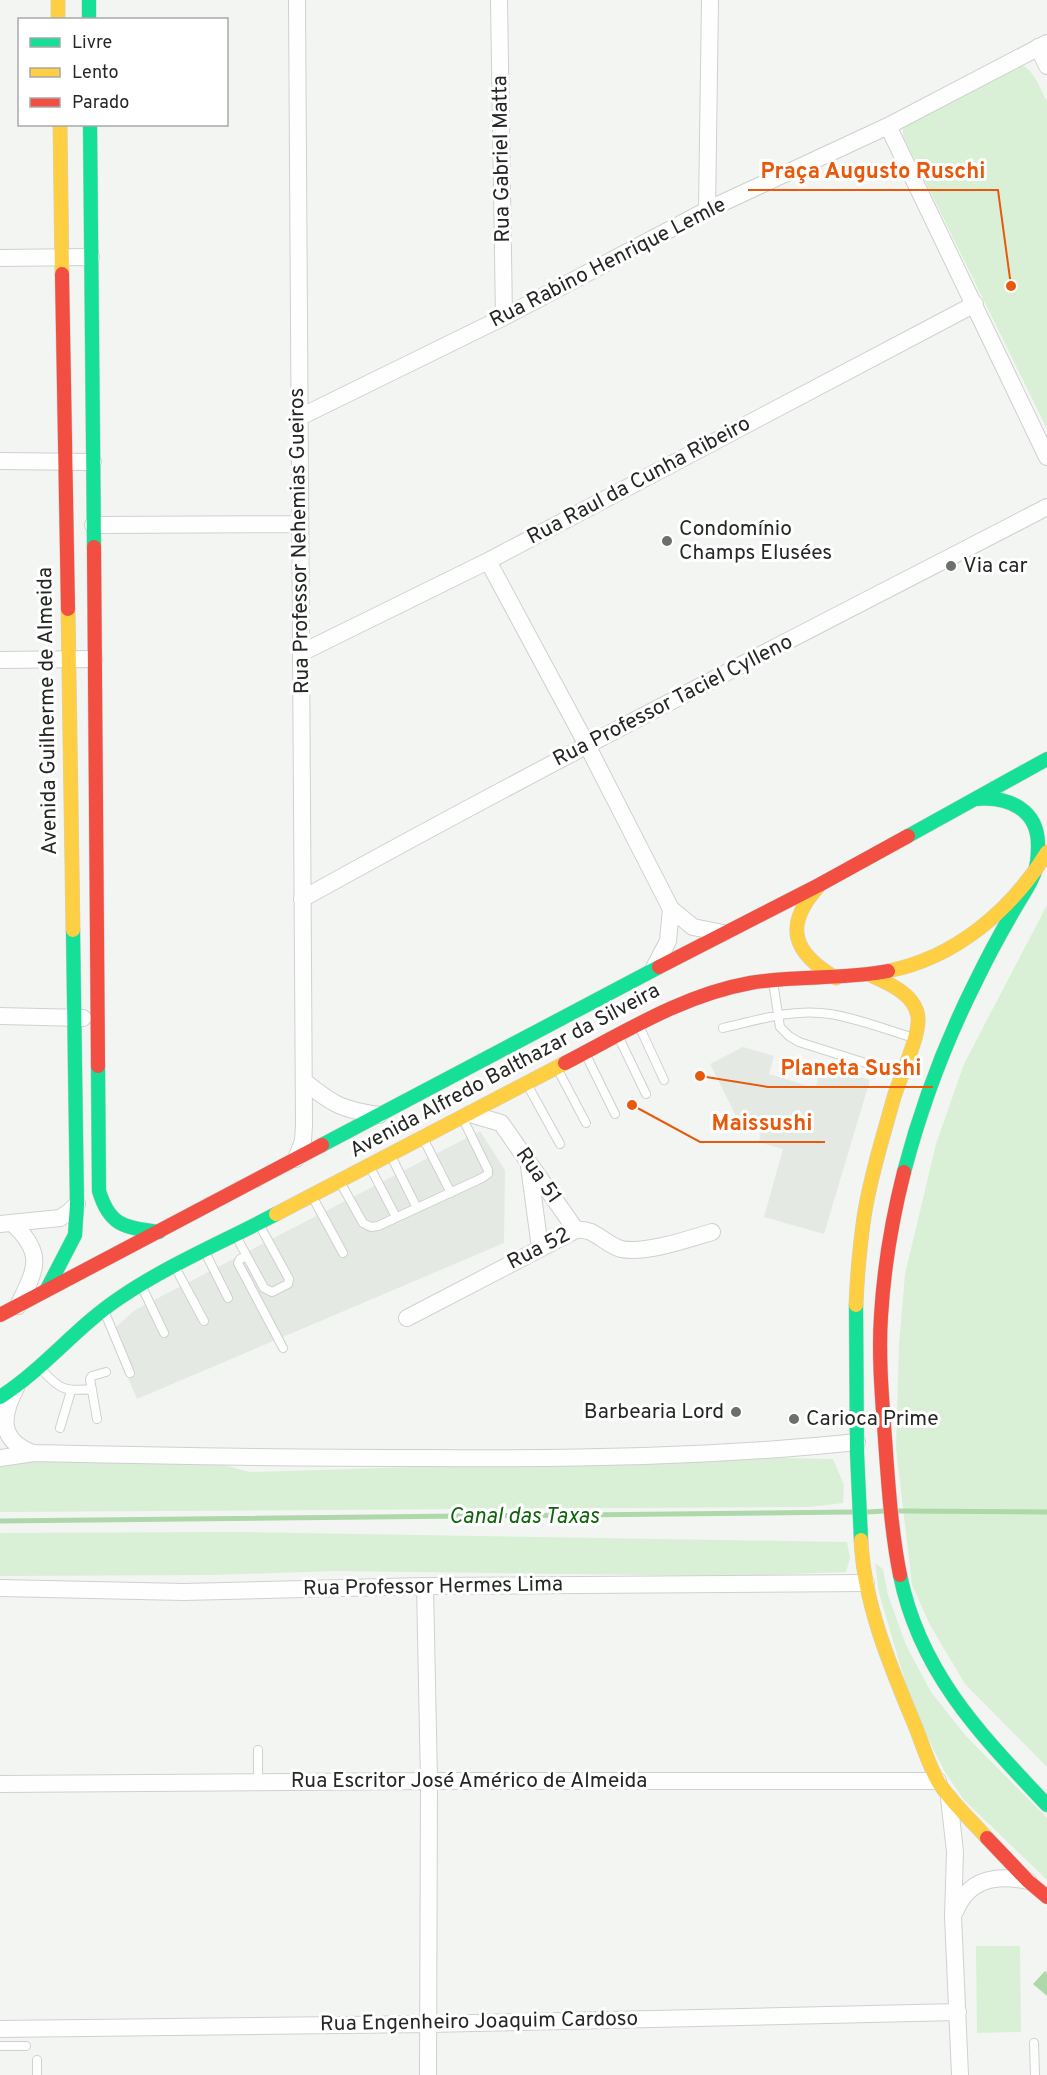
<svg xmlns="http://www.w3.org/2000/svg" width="1047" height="2075" font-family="Overpass,sans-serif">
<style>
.built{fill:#e4eae3}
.green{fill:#d9f0d6}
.water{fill:#aed8aa}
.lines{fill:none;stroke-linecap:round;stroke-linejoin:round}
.stream{stroke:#aed8aa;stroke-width:5}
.lane-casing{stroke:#cfd1cf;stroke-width:10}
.street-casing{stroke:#cfd1cf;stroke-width:18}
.fast-casing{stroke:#cfd1cf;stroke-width:15}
.slow-casing{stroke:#cfd1cf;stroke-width:15}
.jam-casing{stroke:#cfd1cf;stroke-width:15}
.lane{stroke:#fdfefd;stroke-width:8}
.street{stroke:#fdfefd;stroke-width:16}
.fast{stroke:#16e098;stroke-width:14}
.slow{stroke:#ffcf43;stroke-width:14}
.jam{stroke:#f24e42;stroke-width:14}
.poi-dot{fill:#6d6f6d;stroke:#fff;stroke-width:2}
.labels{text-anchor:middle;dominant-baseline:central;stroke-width:6;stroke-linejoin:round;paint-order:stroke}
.street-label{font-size:21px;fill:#252725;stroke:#fff}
.poi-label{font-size:21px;fill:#252725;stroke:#fff;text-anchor:start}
.water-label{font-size:22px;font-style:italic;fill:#10630d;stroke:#fff}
.leader{fill:none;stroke:#e8590c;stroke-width:2}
.callout-dot{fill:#e8590c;stroke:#fff;stroke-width:2}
.callout-label{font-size:22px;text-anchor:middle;font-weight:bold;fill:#e8590c;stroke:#fff;stroke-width:6;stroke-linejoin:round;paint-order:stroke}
</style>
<rect width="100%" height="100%" fill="#f3f5f3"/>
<path class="built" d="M743 1047 774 1056 769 1074 815 1088 822 1065 870 1080 824 1234 764 1217 783 1149 759 1142 761 1130 741 1126 710 1064Z
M480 1131 505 1170 504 1243 137 1399 109 1333 135 1310Z"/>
<path class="green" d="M1021 64C1035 72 1040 88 1047 102V429L903 136V129L907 122Z
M1047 905V1767L965 1684 930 1625 912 1585 896 1448 899 1345 905 1274 936 1144 964 1064Z
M742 1457 833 1459 844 1485 843 1503 809 1507 0 1512V1464L30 1461 142 1464 208 1461 250 1472Z
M234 1532 847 1542 850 1558 846 1572 735 1576 336 1571 212 1575 0 1576V1533Z
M875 1563 883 1569 888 1595 906 1645 931 1692 966 1736 1047 1818V1880L964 1800 945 1772 914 1712 879 1593Z
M976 1946H1020L1021 2032 977 2033Z"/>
<path class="water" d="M1045 1971 1047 1973V1996L1033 1984Z"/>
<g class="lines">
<path class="stream" d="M899 1511 1047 1512
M866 1512 886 1511
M0 1521 853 1512"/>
<defs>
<path id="lane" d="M773 982 780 1027 789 1036 799 1042 900 1074
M640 1028 664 1080
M723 1028C758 1020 794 1008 830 1014 857 1018 884 1029 911 1037
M619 1038 646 1094
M586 1055 615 1114
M558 1070 586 1123
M528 1086 560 1144
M424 1140 451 1193
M392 1158 417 1208
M370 1167 396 1217
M340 1182 363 1223 371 1227 378 1226 482 1178 488 1174V1170L463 1119
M312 1196 343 1253
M236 1236 264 1288 272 1292 288 1284 289 1279 260 1226
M205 1252 228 1298
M247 1256 240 1259 238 1263 283 1348
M175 1267 204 1321
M142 1287 164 1333
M105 1313 130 1373
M40 1368C59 1389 64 1392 92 1389
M97 1419 90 1379 92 1376 106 1372
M60 1428 71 1391
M258 1782V1750
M1034 2043 1035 2075
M0 2046H26
M37 2060V2075"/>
<path id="street" d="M499 0 504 317
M1038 47 1047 66
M888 126 1047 457
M707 210 710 0
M0 258 91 257
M298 418 504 317 707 210 888 126 1047 43
M0 461 93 462
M93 525 300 524
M488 561 587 745 671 909 693 927 723 933
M301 653 488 561 975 304
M0 660 94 659
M302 899C547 763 798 636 1047 507
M654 968 668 941 671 909
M0 1016 83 1018
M304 1081C332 1104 342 1110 379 1115
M470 1114 501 1123 576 1230
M296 1159 303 1141 304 1125 297 0
M529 1166 540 1248
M0 1224 60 1218 69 1212 77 1204
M13 1224C46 1255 35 1270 18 1306
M407 1318 576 1230C594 1227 604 1244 621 1249 645 1254 689 1239 712 1232
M16 1388C0 1418 0 1441 33 1453
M0 1458 34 1453C166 1456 298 1458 430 1458 572 1459 715 1457 857 1442
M425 1586 429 1781 428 2075
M0 1588 184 1592 425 1586 866 1583
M0 1784 429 1781H938
M949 1798 955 1852 953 1916 960 2075
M955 1912C968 1879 996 1874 1028 1881
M0 2029 428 2024 958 2012"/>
<path id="fast" d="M89 0V20
M90 124 94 547
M908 836 1047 759
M98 1066 99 1191C110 1227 125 1227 159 1232
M322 1145 659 967
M904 1172C921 1107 945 1043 975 983 987 958 1000 934 1014 910 1020 899 1029 887 1034 874 1037 866 1038 856 1038 847 1039 809 1008 796 975 799
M47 1289 75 1235 77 1204 73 930
M856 1305 857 1453 861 1540
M0 1397C44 1369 77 1326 121 1297 168 1265 225 1241 276 1214
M900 1575C920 1673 981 1735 1047 1805"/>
<path id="slow" d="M58 0V20
M60 124 62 274
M68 609 73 930
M818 887C783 926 793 953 836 978
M888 971C955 958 1012 910 1047 852
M276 1214 565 1063
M856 1305C857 1276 860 1246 864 1217 870 1177 883 1137 894 1097 900 1077 920 1036 918 1017 915 993 887 983 868 974
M861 1540C864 1605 891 1668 916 1728 923 1746 929 1766 939 1783 952 1803 971 1820 987 1838"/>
<path id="jam" d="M62 274 68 609
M94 547 98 1066
M659 967 819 885 908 836
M565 1063C625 1032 683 995 750 983 796 975 843 980 888 971
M0 1315 322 1145
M900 1575C892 1535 889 1494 886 1453 883 1408 878 1361 881 1316 884 1267 892 1219 904 1172
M987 1838 1028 1881 1047 1897"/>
</defs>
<use href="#lane" class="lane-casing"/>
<use href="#street" class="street-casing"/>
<use href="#fast" class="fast-casing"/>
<use href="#slow" class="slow-casing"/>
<use href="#jam" class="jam-casing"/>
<use href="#lane" class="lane"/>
<use href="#street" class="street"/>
<use href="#fast" class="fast"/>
<use href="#slow" class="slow"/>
<use href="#jam" class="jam"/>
</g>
<g class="poi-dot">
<circle cx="667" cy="541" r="6"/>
<circle cx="951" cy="566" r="6"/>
<circle cx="736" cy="1412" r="6"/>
<circle cx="794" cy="1419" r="6"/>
</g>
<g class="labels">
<g class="street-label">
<text transform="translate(502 159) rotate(-91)">Rua Gabriel Matta</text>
<text transform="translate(608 263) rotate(-27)">Rua Rabino Henrique Lemle</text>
<text transform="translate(639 481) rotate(-28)">Rua Raul da Cunha Ribeiro</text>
<text transform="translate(300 541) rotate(-91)">Rua Professor Nehemias Gueiros</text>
<text transform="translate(673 701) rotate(-27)">Rua Professor Taciel Cylleno</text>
<text transform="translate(48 711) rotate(-91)">Avenida Guilherme de Almeida</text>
<text transform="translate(505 1071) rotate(-28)">Avenida Alfredo Balthazar da Silveira</text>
<text transform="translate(538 1176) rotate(55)">Rua 51</text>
<text transform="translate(539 1249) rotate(-27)">Rua 52</text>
<text transform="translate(433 1587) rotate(-1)">Rua Professor Hermes Lima</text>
<text x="469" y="1781">Rua Escritor José Américo de Almeida</text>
<text transform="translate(479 2022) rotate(-1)">Rua Engenheiro Joaquim Cardoso</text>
</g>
<g class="poi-label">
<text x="679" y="529">Condomínio<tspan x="679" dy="24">Champs Elusées</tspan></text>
<text x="963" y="566">Via car</text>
<text x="724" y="1412" text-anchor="end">Barbearia Lord</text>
<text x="806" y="1419">Carioca Prime</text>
</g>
<g class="water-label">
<text x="524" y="1517">Canal das Taxas</text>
</g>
</g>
<path class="leader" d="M1011 286L998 190H748M700 1076L768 1087H933M632 1105L700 1142H825"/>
<g class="callout-dot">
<circle cx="1011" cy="286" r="6"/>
<circle cx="700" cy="1076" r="6"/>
<circle cx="632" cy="1105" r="6"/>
</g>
<g class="callout-label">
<text x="873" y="178">Praça Augusto Ruschi</text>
<text x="851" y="1075">Planeta Sushi</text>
<text x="762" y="1130">Maissushi</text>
</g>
<rect x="18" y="18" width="210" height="108" fill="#ffffff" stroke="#a8a9a8" stroke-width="1.5"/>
<rect x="30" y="38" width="30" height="9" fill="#16e098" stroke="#a8a9a8" stroke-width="1.5"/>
<text x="72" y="48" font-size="18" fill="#252725">Livre</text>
<rect x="30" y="68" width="30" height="9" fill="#ffcf43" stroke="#a8a9a8" stroke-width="1.5"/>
<text x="72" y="78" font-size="18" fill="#252725">Lento</text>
<rect x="30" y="98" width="30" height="9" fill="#f24e42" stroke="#a8a9a8" stroke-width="1.5"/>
<text x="72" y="108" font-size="18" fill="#252725">Parado</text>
</svg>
